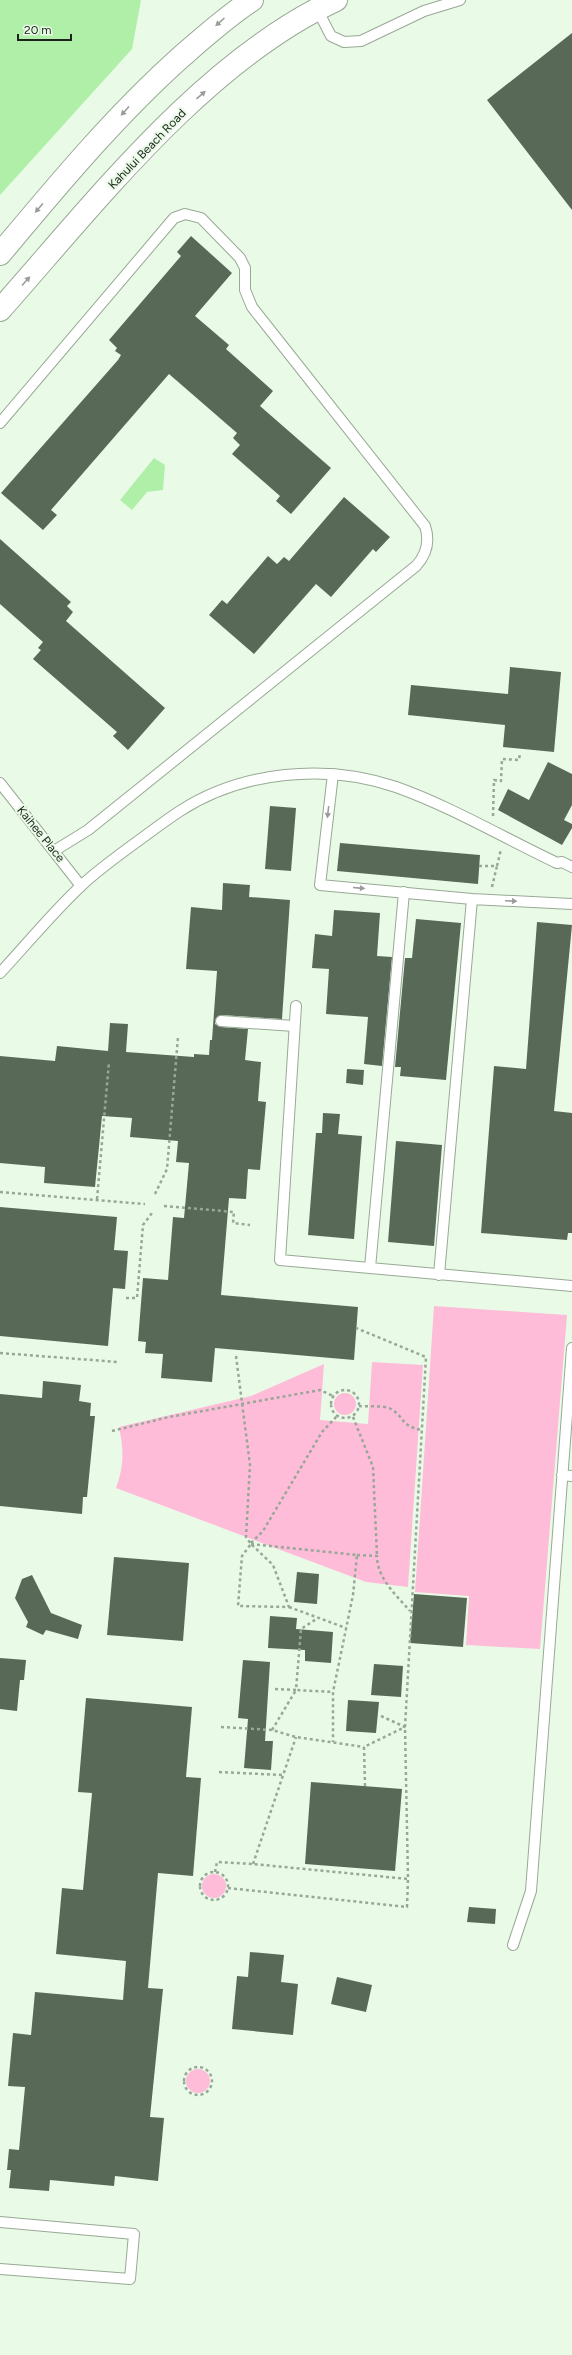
<svg xmlns="http://www.w3.org/2000/svg" width="572" height="2355" font-family="Figtree,sans-serif">
<style>
.green{fill:#febcd8}
.water{fill:#afefa8}
.building{fill:#596957}
.lines{fill:none;stroke-linecap:round;stroke-linejoin:round}
.lane-casing{stroke:#98a995;stroke-width:12}
.secondary-casing{stroke:#98a995;stroke-width:24}
.path{stroke:#99a798;stroke-width:2.5;stroke-dasharray:3 3;stroke-linecap:butt}
.lane{stroke:#fff;stroke-width:10}
.secondary{stroke:#fff;stroke-width:22}
.oneway{fill:#999c99}
.labels{text-anchor:middle;dominant-baseline:central;stroke-width:4;stroke-linejoin:round;paint-order:stroke}
.street-label{font-size:12px;fill:#1d231c;stroke:#e9fbe7}
</style>
<rect width="100%" height="100%" fill="#e9fbe7"/>
<path class="green" d="M434 1306 567 1315 540 1649 466 1645 469 1596 415 1592Z
M372 1362 423 1365 408 1587 366 1582 116 1488C124 1466 124 1450 119 1427L251 1396 324 1364 320 1420 368 1424Z
M334 1404a11 11 0 1 1 22 0a11 11 0 1 1-22 0Z
M202 1886a12 12 0 1 1 24 0a12 12 0 1 1-24 0Z
M186 2081a12 12 0 1 1 24 0a12 12 0 1 1-24 0Z"/>
<path class="water" d="M0 0H141L132 49 0 195Z
M154 458 165 465 163 490 147 492 132 510 120 500Z"/>
<path class="building" d="M572 33V210L487 100Z
M191 236 232 273 195 316 229 345 226 349 273 391 260 406 331 468 291 514 276 501 280 496 232 454 240 445 233 438 237 433 169 374 51 510 57 515 43 530 1 493 118 360 121 355 115 351 117 348 109 340 181 256 177 252Z
M344 497 390 537 376 552 373 549 331 597 316 584 254 654 209 615 222 600 227 604 268 556 277 564 284 557 289 561Z
M0 539 71 602 67 606 73 612 66 621 165 708 128 750 113 736 117 732 33 659 41 650 38 648 43 642 0 604Z
M510 667 561 672 554 752 503 747 505 725 408 715 411 685 508 694Z
M548 762 572 774V805L564 820 572 824V828L562 845 498 810 508 789 529 800Z
M270 806 296 808 291 871 265 869Z
M340 843 480 855 478 884 337 871Z
M223 883 250 885 249 897 290 900 282 1019 221 1015 215 1020V1024L220 1027 248 1029 245 1060 261 1062 258 1101 266 1102 260 1170 248 1169 246 1199 229 1198 221 1295 358 1307 354 1360 215 1348 212 1382 161 1378 163 1354 145 1353 146 1342 138 1341 143 1278 168 1280 173 1217 184 1218 189 1163 176 1162 178 1141 130 1137 132 1118 102 1116 95 1187 44 1183 45 1167 0 1163V1056L55 1061 57 1046 108 1051 110 1023 128 1024 126 1052 194 1057V1054L209 1055 210 1040H212L217 971 186 969 191 907 222 910Z
M334 910 380 913 377 956 392 957 382 1066 364 1064 368 1017 326 1014 329 969 312 968 315 934 332 936Z
M416 919 461 923 446 1080 400 1076 401 1067H395L405 958H412Z
M537 922 572 925 554 1111 572 1113V1233H568L567 1240 481 1233 494 1066 526 1069Z
M347 1069 364 1070 363 1085 346 1083Z
M323 1113 340 1114 338 1134 362 1136 354 1239 308 1235 316 1133H322Z
M396 1141 442 1145 434 1246 388 1242Z
M0 1207 117 1217 114 1250 128 1251 125 1289 113 1288 108 1346 0 1336Z
M43 1381 81 1385 79 1401 91 1403 90 1416H95L87 1497H83L82 1514 0 1506V1394L42 1398Z
M114 1557 189 1563 183 1641 107 1635Z
M297 1572 319 1574 317 1604 294 1602Z
M32 1575 51 1613 82 1625 78 1639 46 1630 43 1635 26 1627 28 1622 15 1598 22 1579Z
M414 1594 467 1598 463 1647 410 1643Z
M270 1616 297 1618 296 1629 333 1632 331 1663 305 1661V1650L268 1648Z
M0 1658 26 1660 24 1680H20L17 1711 0 1709Z
M243 1660 270 1662 265 1741H273L271 1770 244 1768 248 1719 238 1718Z
M374 1664 403 1666 401 1697 371 1695Z
M86 1698 192 1707 186 1777 201 1778 193 1876 158 1873 148 1988 163 1989 150 2117 164 2118 158 2181 115 2176 114 2186 50 2180 49 2191 9 2188 11 2170H7L9 2149 19 2150 25 2087 8 2086 13 2033 31 2035 35 1992 123 2000 126 1961 56 1954 62 1888 83 1890 92 1793 78 1792Z
M348 1700 379 1702 376 1733 346 1731Z
M311 1782 402 1789 395 1871 305 1864Z
M469 1907 496 1909 495 1924 467 1922Z
M250 1952 284 1955 281 1982 298 1984 293 2035 232 2029 237 1976 248 1977Z
M337 1977 372 1985 366 2012 331 2004Z"/>
<g class="lines">
<defs>
<path id="lane" d="M317 9 331 36 344 42 361 41 424 11 460 0
M0 423 174 218 185 214 201 218 240 258 245 268V290L252 307 425 526C430 541 427 554 416 566L88 830 54 851
M333 774 320 885 472 899 572 904
M0 783 81 886
M0 973C27 944 53 912 82 885 99 869 119 855 138 841 152 831 166 820 180 811 242 771 326 763 396 787 452 807 504 838 557 863L562 862 572 867
M296 1006 280 1260 572 1286
M221 1021 294 1026
M370 1268 404 892
M439 1275 472 899
M562 1475 572 1476
M513 1945 531 1891 572 1348
M0 2222 134 2234 130 2279 0 2269"/>
<path id="secondary" d="M0 254C57 186 114 117 181 57 204 37 226 17 252 0
M0 310C95 203 204 61 336 0"/>
</defs>
<use href="#lane" class="lane-casing"/>
<use href="#secondary" class="secondary-casing"/>
<path class="path" d="M493 816 494 780 501 781 502 759 519 760 520 753
M479 866H497L501 849
M492 887 497 866
M0 1192 145 1204
M155 1194 167 1169 178 1037
M97 1199 109 1062
M164 1206 234 1212 233 1223 250 1225
M126 1298H137L143 1225 152 1213
M0 1353 118 1362
M236 1356 250 1465 246 1537 251 1544 242 1556 238 1606 289 1607 273 1565 251 1544
M331 1404a14 14 0 1 1 28 0a14 14 0 1 1-28 0Z
M359 1406C369 1407 383 1405 391 1409 406 1418 400 1426 422 1430
M353 1417 373 1467 377 1556
M112 1431 169 1417 320 1390 333 1396
M251 1543 263 1531 322 1432 337 1416
M251 1544 357 1555 353 1595 333 1692V1742
M357 1555 377 1556C377 1578 396 1595 410 1611
M289 1607 346 1628
M275 1689 296 1690 301 1629 318 1618
M381 1716 405 1727
M221 1727 272 1730 296 1737 364 1747
M272 1730 296 1690 333 1692
M219 1772 282 1775
M365 1786 364 1747 405 1727
M253 1864 296 1737
M200 1886a14 14 0 1 1 28 0a14 14 0 1 1-28 0Z
M215 1872 217 1862 253 1864 408 1879
M228 1888 407 1907 408 1879 405 1727 426 1357 356 1328
M184 2081a14 14 0 1 1 28 0a14 14 0 1 1-28 0Z"/>
<use href="#lane" class="lane"/>
<use href="#secondary" class="secondary"/>
</g>
<defs><path id="oneway-solid" d="M-6-.8H1V-3.2L6.5 0L1 3.2V.8H-6Z"/></defs>
<g class="oneway">
<use href="#oneway-solid" transform="translate(220 22) rotate(138)"/>
<use href="#oneway-solid" transform="translate(201 95) rotate(-41)"/>
<use href="#oneway-solid" transform="translate(125 111) rotate(132)"/>
<use href="#oneway-solid" transform="translate(39 208) rotate(130)"/>
<use href="#oneway-solid" transform="translate(26 281) rotate(-48)"/>
<use href="#oneway-solid" transform="translate(328 812) rotate(97)"/>
<use href="#oneway-solid" transform="translate(359 888) rotate(5)"/>
<use href="#oneway-solid" transform="translate(511 901) rotate(3)"/>
</g>
<g class="labels">
<g class="street-label">
<text transform="translate(147 149) rotate(-46)">Kahului Beach Road</text>
<text transform="translate(41 834) rotate(51)">Kaihee Place</text>
</g>
</g>
<path d="M18 34v6h53v-6" fill="none" stroke="#1d231c" stroke-width="2"/>
<text x="24" y="34" font-size="12" fill="#1d231c" stroke="#e9fbe7" stroke-width="3" paint-order="stroke">20 m</text>
</svg>
